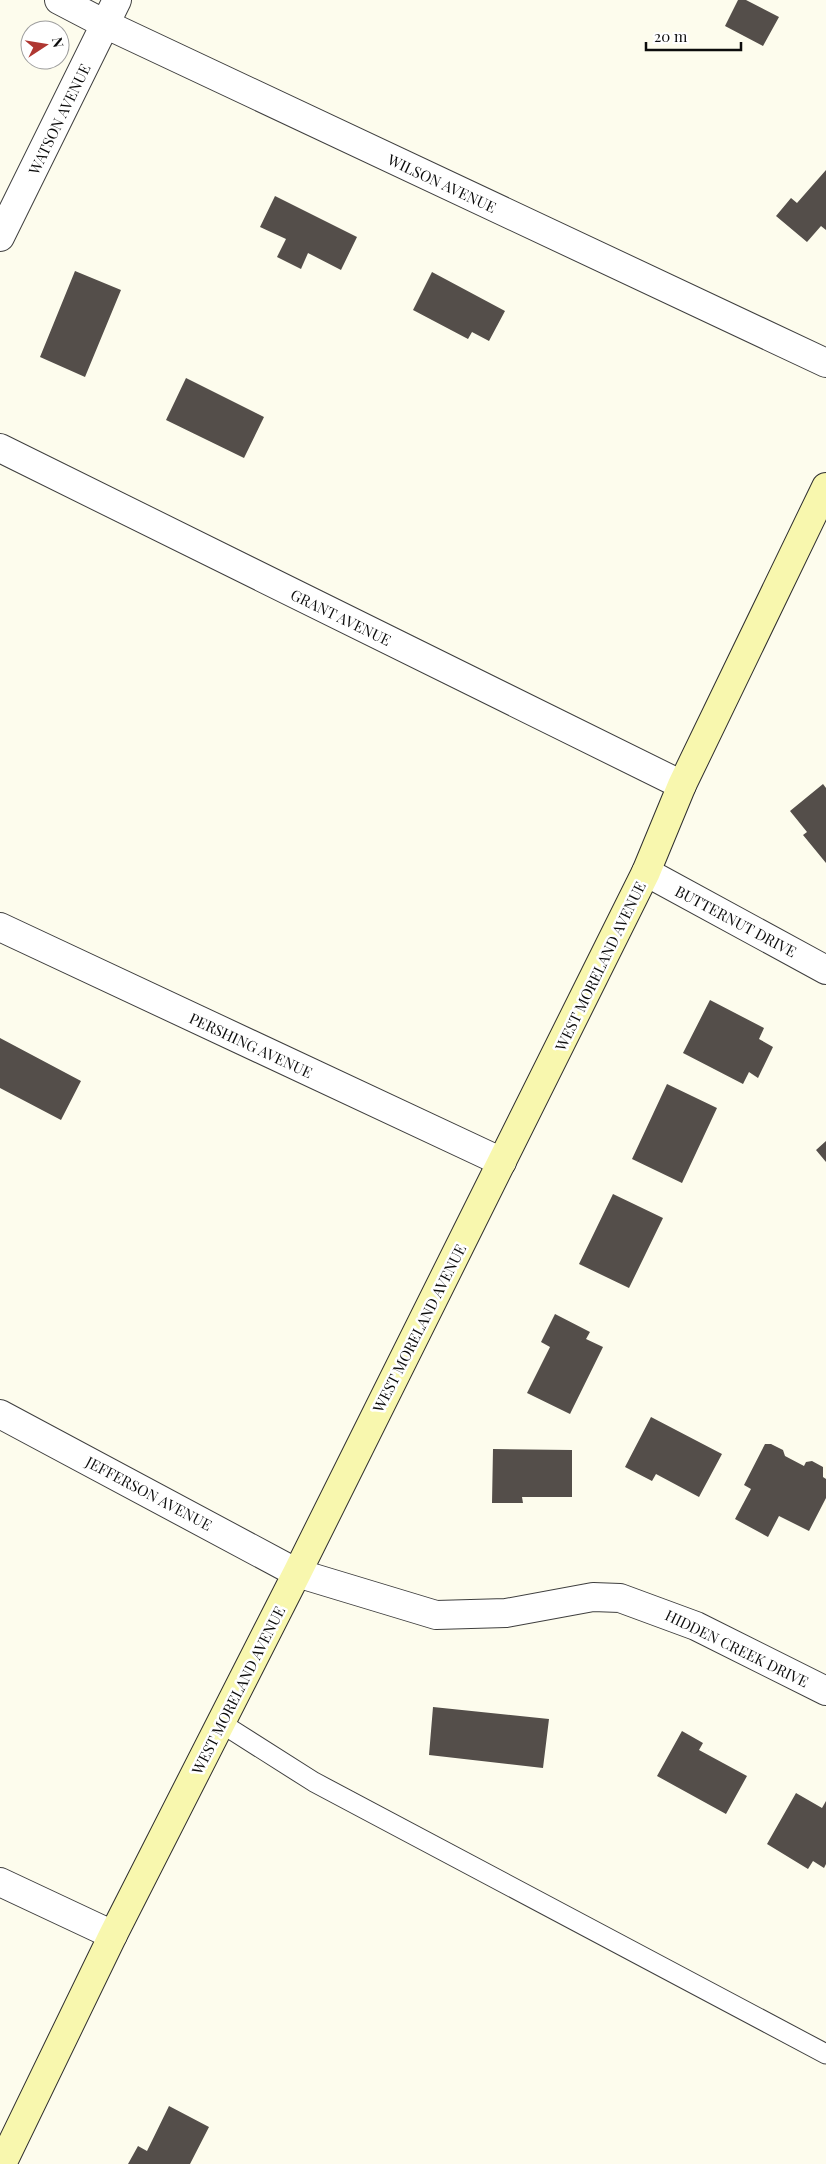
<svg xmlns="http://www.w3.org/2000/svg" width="826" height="2164" font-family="'Playfair Display',serif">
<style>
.building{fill:#544e4a}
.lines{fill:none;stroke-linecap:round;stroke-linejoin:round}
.lane-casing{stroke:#3f3f3f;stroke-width:21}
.street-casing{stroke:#3f3f3f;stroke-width:30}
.secondary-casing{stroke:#2e2e2e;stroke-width:30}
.lane{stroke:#fff;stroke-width:19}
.street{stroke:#fff;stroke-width:28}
.secondary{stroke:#f8f7ae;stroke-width:28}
.labels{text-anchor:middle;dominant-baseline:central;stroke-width:5;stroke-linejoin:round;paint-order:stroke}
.street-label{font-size:15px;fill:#0c0c0c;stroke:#fff}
</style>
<rect width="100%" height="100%" fill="#fdfced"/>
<path class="building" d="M738 0H746L779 17 763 46 725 26Z
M826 170V230L821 226 807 242 776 216 791 198 797 203Z
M275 196 357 237 341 270 308 253 301 269 277 257 286 239 260 227Z
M75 271 121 290 85 377 40 357Z
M432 272 505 311 489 341 472 332 468 339 413 310Z
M186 378 264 417 244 458 166 420Z
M823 784 826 788V863L803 835 807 832 790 811Z
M710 1000 764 1028 759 1039 773 1047 758 1078 749 1072 743 1084 683 1053Z
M0 1038 81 1081 61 1120 0 1088Z
M667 1084 717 1108 682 1183 632 1159Z
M826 1141V1162L816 1150Z
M613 1194 663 1218 629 1288 579 1264Z
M555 1314 590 1332 586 1339 603 1347 570 1414 527 1393 550 1347 541 1342Z
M651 1417 722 1454 699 1497 656 1474 652 1481 625 1467Z
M765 1444H771L783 1450 785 1456 804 1466 806 1462 812 1461 823 1467V1477L826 1479V1498L809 1531 779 1516 768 1537 735 1519 751 1489 744 1485Z
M493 1449 572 1450V1497H522L523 1503H492Z
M433 1707 549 1719 543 1768 429 1755Z
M682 1731 703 1743 699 1750 747 1776 726 1814 657 1776Z
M796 1793 822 1808 826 1801V1864L824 1868 813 1861 808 1869 767 1844Z
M169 2106 209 2127 190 2164H128L138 2146 147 2151Z"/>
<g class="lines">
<defs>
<path id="lane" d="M221 1723 314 1782 826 2054"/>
<path id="street" d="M59 0 105 24 826 363
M0 237 117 0
M0 448 682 785
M646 872 826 970
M0 927 502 1162
M0 1414 297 1573 436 1615 506 1613 593 1597 620 1598 696 1626 826 1691
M0 1882 113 1935"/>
<path id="secondary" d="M2 2164 113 1935 297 1573 646 872 682 785 826 487"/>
</defs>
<use href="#lane" class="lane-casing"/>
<use href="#street" class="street-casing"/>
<use href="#secondary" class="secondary-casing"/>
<use href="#lane" class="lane"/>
<use href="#street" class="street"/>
<use href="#secondary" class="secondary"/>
</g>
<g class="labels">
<g class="street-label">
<text transform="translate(59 119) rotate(-64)">WATSON AVENUE</text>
<text transform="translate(442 183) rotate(25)">WILSON AVENUE</text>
<text transform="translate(341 617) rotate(26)">GRANT AVENUE</text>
<text transform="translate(736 921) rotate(28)">BUTTERNUT DRIVE</text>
<text transform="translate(600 966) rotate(-64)">WEST MORELAND AVENUE</text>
<text transform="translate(251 1045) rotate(25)">PERSHING AVENUE</text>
<text transform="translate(419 1328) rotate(-63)">WEST MORELAND AVENUE</text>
<text transform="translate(149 1493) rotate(28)">JEFFERSON AVENUE</text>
<text transform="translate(737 1648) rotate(26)">HIDDEN CREEK DRIVE</text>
<text transform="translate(238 1690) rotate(-63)">WEST MORELAND AVENUE</text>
</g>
</g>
<g transform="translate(45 45) rotate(78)"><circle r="24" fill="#ffffff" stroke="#9e9e9e"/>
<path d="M0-4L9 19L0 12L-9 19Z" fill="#af3731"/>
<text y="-8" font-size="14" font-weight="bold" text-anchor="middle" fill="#0c0c0c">N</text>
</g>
<path d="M646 42v8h95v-8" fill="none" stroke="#0c0c0c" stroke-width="2.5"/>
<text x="654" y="42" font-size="15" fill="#0c0c0c" stroke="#ffffff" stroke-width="4" paint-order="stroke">20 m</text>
</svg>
